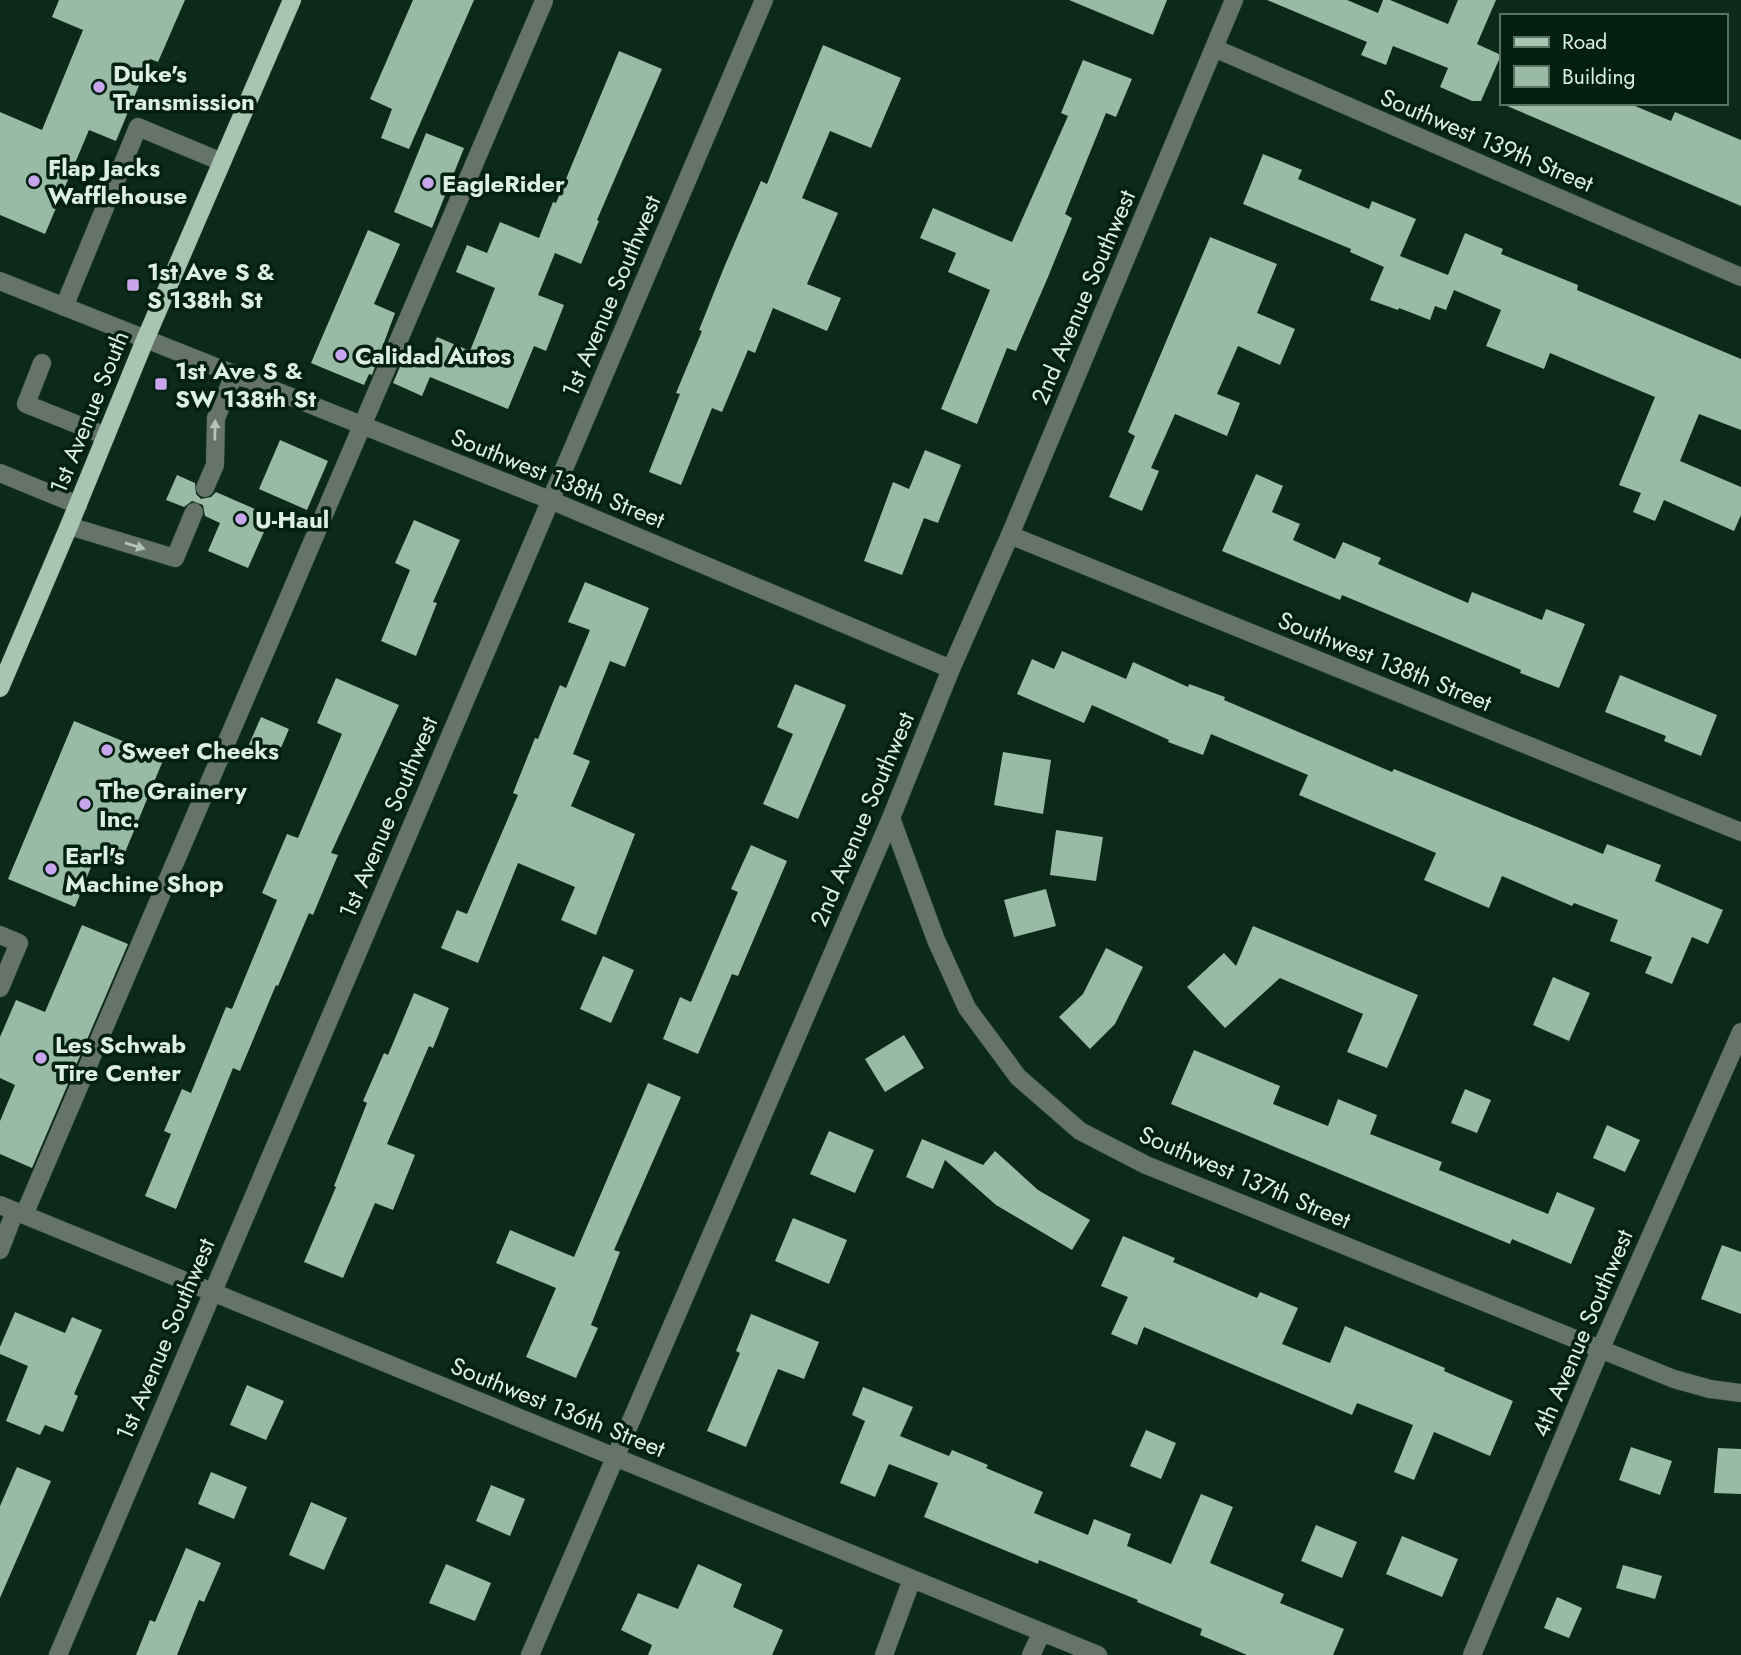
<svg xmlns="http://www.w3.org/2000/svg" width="1741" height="1655" font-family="Jost,sans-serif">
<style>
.building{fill:#99baa4}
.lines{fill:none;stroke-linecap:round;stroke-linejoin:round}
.minor-casing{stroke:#294535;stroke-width:19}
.major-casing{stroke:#294535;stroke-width:19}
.minor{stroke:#66736a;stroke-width:18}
.major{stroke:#a8c5b2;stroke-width:18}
.oneway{fill:#b3c3b8}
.poi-dot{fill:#c9a5ee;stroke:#022010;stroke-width:2.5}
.labels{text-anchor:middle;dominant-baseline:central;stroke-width:7;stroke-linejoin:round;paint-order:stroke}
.poi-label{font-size:24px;font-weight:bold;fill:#ddeee2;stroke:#022010;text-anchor:start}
.street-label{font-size:24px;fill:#ddeee2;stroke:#022010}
</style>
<rect width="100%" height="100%" fill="#0c2a19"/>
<path class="building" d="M59 0H185L158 62 150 59 116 141 89 130 45 234 0 215V112L42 130 83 30 52 17Z
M413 0H474L409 149 381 138 392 109 370 99Z
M1069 0H1167L1153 35Z
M1267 0H1347L1378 13 1383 0H1390L1448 24 1458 0H1496L1477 44 1501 55 1481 101H1472L1440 87 1448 68 1393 46 1386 65 1361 55 1367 42Z
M823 45 901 78 871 148 830 131 802 198 838 213 807 284 841 298 827 331 773 308 755 353 748 350 722 412 712 408 681 485 649 472 680 394 676 393 702 331 699 330 723 270 761 181 767 184Z
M619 51 662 69 597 220 599 221 581 264 555 253 538 295 564 305 546 351 534 346 508 409 430 377 422 396 393 383 408 348 429 356 437 337 470 351 495 288 456 272 467 245 487 253 500 222 539 238 553 202 556 203Z
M1083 60 1132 79 1116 117 1106 113 1065 214 1072 218 1048 277 1016 351 1007 348 977 424 941 409 990 290 948 272 956 253 920 238 933 208 1012 242 1068 116 1061 113Z
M1500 103H1628L1671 121 1675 112 1741 140V206Z
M426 133 464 148 432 228 394 212Z
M1263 154 1302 170 1298 179 1369 209 1372 201 1416 219 1400 256 1448 275 1465 233 1503 249 1501 254 1578 285 1577 290 1741 359V430L1699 414 1680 461 1741 487V515L1734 531 1664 500 1655 521 1633 512 1641 493 1619 485 1655 397 1550 353 1544 369 1486 346 1501 310 1454 290 1446 310 1435 306 1430 320 1399 308 1398 310 1370 300 1384 267 1350 252 1351 249 1243 204Z
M368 230 400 244 374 304 395 313 372 375 369 374 364 385 311 363Z
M1210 237 1277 264 1257 313 1295 329 1280 365 1238 346 1217 394 1240 403 1227 436 1175 414 1151 468 1159 471 1142 511 1109 497 1135 436 1128 432Z
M280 440 328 461 307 510 259 489Z
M925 450 961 465 938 523 924 518 902 575 864 561 893 482 909 489Z
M1256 474 1283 486 1272 512 1300 524 1293 540 1335 559 1343 542 1381 558 1378 564 1468 603 1472 592 1542 620 1546 609 1585 624 1559 688 1520 673 1521 670 1342 595 1340 600 1222 551Z
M177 475 195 483 196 494 201 499 211 497 216 492 271 516 248 568 208 551 220 523 205 516 203 505 192 501 184 507 166 500Z
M414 520 460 540 433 602 437 603 416 656 381 641 410 570 395 563Z
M585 582 649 608 625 667 610 661 573 754 590 761 571 806 635 834 596 935 561 920 575 887 518 863 478 963 441 948 457 910 467 914 518 795 513 793 535 738 538 739 560 685 566 688 590 630 568 622Z
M1062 651 1126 679 1133 662 1188 687 1189 684 1225 697 1224 700 1392 772 1394 769 1603 854 1607 844 1661 865 1655 881 1723 910 1708 944 1692 937 1672 984 1645 973 1652 957 1610 941 1618 920 1574 903 1572 906 1502 876 1489 908 1424 880 1436 853 1299 795 1308 775 1211 734 1203 755 1168 742 1169 740 1092 705 1084 723 1017 694 1032 659 1054 669Z
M1620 675 1717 715 1701 756 1664 741 1666 736 1605 712Z
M336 678 399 705 331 853 338 855 313 915 309 913 278 986 276 985 240 1071 233 1068 176 1209 145 1196 171 1134 164 1131 182 1089 191 1093 226 1007 232 1009 277 900 262 893 287 834 298 838 342 734 317 723Z
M795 684 846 705 798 819 763 804 793 734 777 727Z
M261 717 289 729 275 762 247 749Z
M74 721 164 758 119 867 95 857 75 907 8 879Z
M1003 752 1051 760 1043 814 994 805Z
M1056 830 1103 837 1096 881 1050 875Z
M751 845 787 861 738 976 732 974 698 1054 663 1039 680 997 691 1002 738 892 731 889Z
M1046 889 1056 926 1014 937 1004 900Z
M82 925 128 944 32 1168 0 1154V1121L15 1085 0 1078V1037L16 1000 45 1012Z
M1253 926 1418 995 1387 1068 1347 1052 1363 1014 1280 978 1225 1028 1187 987 1224 953 1236 966Z
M1106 948 1143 967 1115 1024 1090 1049 1059 1017 1083 994Z
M603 956 634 970 611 1023 580 1009Z
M1553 977 1590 993 1569 1041 1533 1025Z
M414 993 449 1008 433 1048 429 1046 387 1144 415 1155 393 1210 375 1203 343 1278 304 1262 336 1187 334 1186 367 1103 363 1101 384 1053 388 1055Z
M904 1035 924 1068 885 1092 865 1059Z
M1194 1050 1280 1086 1273 1104 1328 1126 1338 1099 1377 1115 1370 1134 1442 1162 1439 1170 1548 1214 1557 1192 1595 1208 1571 1264 1512 1239 1510 1244 1171 1104Z
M648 1083 681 1097 614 1250 620 1252 591 1325 598 1328 576 1378 526 1357 556 1288 496 1263 510 1230 574 1257Z
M1465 1089 1491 1100 1477 1133 1451 1123Z
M1607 1125 1640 1140 1625 1172 1593 1158Z
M829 1131 874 1150 855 1193 810 1174Z
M922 1139 983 1165 995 1151 1038 1190 1090 1220 1072 1250 996 1205 945 1160 933 1189 906 1177Z
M793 1218 847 1240 829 1284 775 1261Z
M1123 1236 1175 1258 1173 1262 1257 1298 1260 1292 1298 1308 1282 1344 1330 1363 1345 1326 1445 1368 1444 1371 1513 1401 1490 1456 1434 1432 1414 1480 1394 1472 1413 1425 1357 1403 1352 1415 1144 1327 1137 1345 1111 1334 1128 1297 1101 1286Z
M1722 1245 1741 1252V1314L1701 1299Z
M15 1312 65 1333 72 1317 102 1330 74 1394 78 1396 63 1432 45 1425 40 1435 6 1421 28 1366 0 1354V1347Z
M751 1314 819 1342 804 1379 778 1369 746 1447 707 1431 740 1353 736 1351Z
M247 1385 284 1401 266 1440 230 1425Z
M863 1387 913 1407 900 1436 949 1456 952 1450 988 1465 986 1468 1043 1492 1034 1513 1088 1535 1094 1519 1131 1534 1127 1546 1171 1564 1201 1494 1233 1507 1210 1563 1284 1594 1280 1603 1344 1629 1333 1655H1247L1200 1635 1202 1629 1137 1602 1138 1600 1039 1560 1038 1564 924 1517 938 1483 889 1464 875 1497 840 1483 865 1421 852 1415Z
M1146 1430 1176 1443 1161 1479 1130 1466Z
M1631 1447 1672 1461 1660 1495 1619 1480Z
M1718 1448 1741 1449V1494L1714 1493Z
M17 1467 51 1481 0 1598V1506Z
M211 1472 247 1487 234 1519 198 1504Z
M491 1485 525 1499 510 1536 476 1521Z
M311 1502 347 1518 324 1570 289 1555Z
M1316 1525 1357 1542 1342 1578 1301 1561Z
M1402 1536 1458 1559 1442 1597 1386 1574Z
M186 1548 221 1563 204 1602 199 1600 177 1655H136L150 1620 155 1622Z
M446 1564 491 1583 475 1621 429 1603Z
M698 1564 742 1584 733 1607 783 1630 772 1655H648L652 1645 621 1630 638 1593 678 1609Z
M1623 1565 1662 1576 1655 1599 1616 1588Z
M1557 1597 1582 1608 1569 1638 1544 1628Z"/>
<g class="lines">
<defs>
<path id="minor" d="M1214 48 1741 277
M0 281 550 500 951 669
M64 307 138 127 222 162
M42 363 26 404 106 436
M0 473 78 505
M205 488 215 465 216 418 234 375
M69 526 175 558 194 512
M1010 535 1741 832
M891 818 936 940 967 1008 1018 1077 1080 1131 1146 1165 1674 1379 1710 1389 1741 1393
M0 935 19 943 0 988
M0 1205 1098 1655
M24 1215 544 1
M0 1250 15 1211
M58 1655 764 0
M530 1655 891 818 951 669 1010 535 1234 0
M884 1655 912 1579
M1031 1655 1042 1632
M1472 1655 1601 1348 1741 1032"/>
<path id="major" d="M0 688 69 526 145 340 292 0"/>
</defs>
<use href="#minor" class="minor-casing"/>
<use href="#major" class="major-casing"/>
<use href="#minor" class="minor"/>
<use href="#major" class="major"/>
</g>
<defs><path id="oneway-solid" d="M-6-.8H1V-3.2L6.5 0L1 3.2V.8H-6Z" transform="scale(1.75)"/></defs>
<g class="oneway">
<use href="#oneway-solid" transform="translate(215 430) rotate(-89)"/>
<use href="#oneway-solid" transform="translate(135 546) rotate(17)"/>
</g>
<g class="poi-dot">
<circle cx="99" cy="87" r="7"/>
<circle cx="34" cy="181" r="7"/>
<circle cx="428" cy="183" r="7"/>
<rect x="126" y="278" width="14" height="14" rx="3.5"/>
<circle cx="341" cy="355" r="7"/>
<rect x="154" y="377" width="14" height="14" rx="3.5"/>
<circle cx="241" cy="519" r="7"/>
<circle cx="107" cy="750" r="7"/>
<circle cx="85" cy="804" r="7"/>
<circle cx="51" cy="869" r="7"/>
<circle cx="41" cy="1058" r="7"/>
</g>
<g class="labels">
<g class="poi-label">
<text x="113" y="73">Duke's<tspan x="113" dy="28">Transmission</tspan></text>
<text x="48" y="167">Flap Jacks<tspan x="48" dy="28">Wafflehouse</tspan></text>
<text x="442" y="183">EagleRider</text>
<text x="147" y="271">1st Ave S &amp;<tspan x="147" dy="28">S 138th St</tspan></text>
<text x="355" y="355">Calidad Autos</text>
<text x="175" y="370">1st Ave S &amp;<tspan x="175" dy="28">SW 138th St</tspan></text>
<text x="255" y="519">U-Haul</text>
<text x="121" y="750">Sweet Cheeks</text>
<text x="99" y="790">The Grainery<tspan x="99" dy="28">Inc.</tspan></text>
<text x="65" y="855">Earl's<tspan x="65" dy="28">Machine Shop</tspan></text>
<text x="55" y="1044">Les Schwab<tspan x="55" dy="28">Tire Center</tspan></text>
</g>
<g class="street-label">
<text transform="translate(1487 140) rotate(23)">Southwest 139th Street</text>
<text transform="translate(611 296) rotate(-67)">1st Avenue Southwest</text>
<text transform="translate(1083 297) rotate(-67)">2nd Avenue Southwest</text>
<text transform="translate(89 412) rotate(-68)">1st Avenue South</text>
<text transform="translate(558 478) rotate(22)">Southwest 138th Street</text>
<text transform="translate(1385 661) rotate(22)">Southwest 138th Street</text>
<text transform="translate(388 817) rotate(-67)">1st Avenue Southwest</text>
<text transform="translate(862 819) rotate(-67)">2nd Avenue Southwest</text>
<text transform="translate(1245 1177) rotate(23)">Southwest 137th Street</text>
<text transform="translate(1582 1333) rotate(-67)">4th Avenue Southwest</text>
<text transform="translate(165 1339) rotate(-67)">1st Avenue Southwest</text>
<text transform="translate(558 1407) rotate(22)">Southwest 136th Street</text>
</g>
</g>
<rect x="1500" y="14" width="228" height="91" fill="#022010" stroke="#5a7264" stroke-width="2"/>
<rect x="1514" y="37" width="35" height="10" fill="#a8c5b2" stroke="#5a7264" stroke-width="2"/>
<text x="1562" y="49" font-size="21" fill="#ddeee2">Road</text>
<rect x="1514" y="66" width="35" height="21" fill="#99baa4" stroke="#5a7264" stroke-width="2"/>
<text x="1562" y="84" font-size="21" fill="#ddeee2">Building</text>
</svg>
